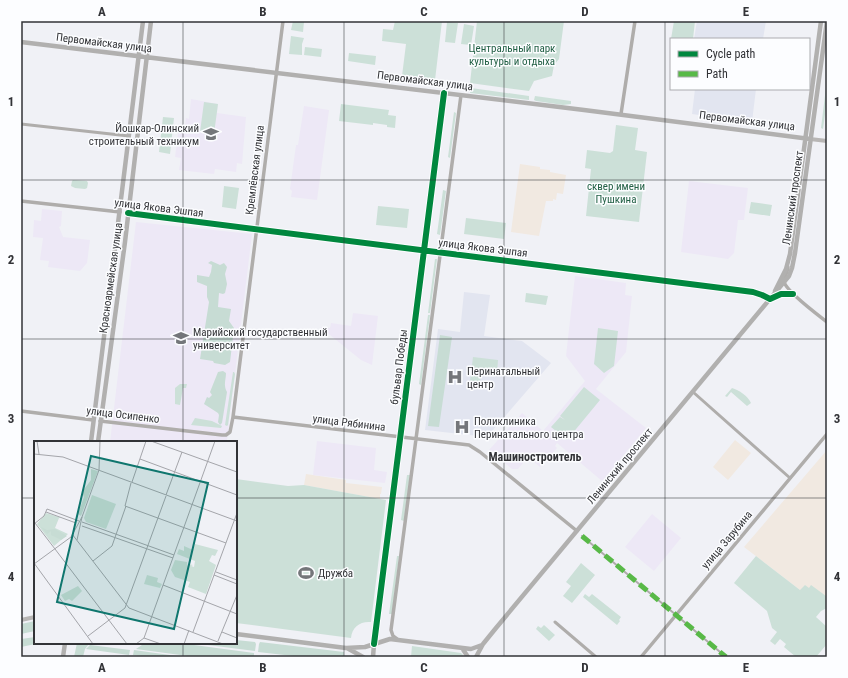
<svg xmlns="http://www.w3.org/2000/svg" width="848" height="678" font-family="'Roboto Condensed',sans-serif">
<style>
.built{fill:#e2e5f0}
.industrial{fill:#f1e9e1}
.education{fill:#ede8f6}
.green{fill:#cce0d8}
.forest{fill:#c7dcd4}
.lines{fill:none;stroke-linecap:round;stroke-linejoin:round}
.pedestrian{stroke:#afadab;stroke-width:2}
.minor{stroke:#afadab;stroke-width:3}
.tertiary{stroke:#afadab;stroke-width:3.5}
.secondary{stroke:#b8b6b5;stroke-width:4}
.primary{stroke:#b1b0af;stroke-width:4.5}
.quiet{stroke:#58b947;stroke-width:5;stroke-dasharray:10 5;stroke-linecap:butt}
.cycleway-casing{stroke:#fcfdff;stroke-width:8}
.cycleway{stroke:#00873e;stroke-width:6}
.grid{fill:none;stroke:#323337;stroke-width:1;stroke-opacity:0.55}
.labels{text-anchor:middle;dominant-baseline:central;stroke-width:3;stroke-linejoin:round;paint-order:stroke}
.street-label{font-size:11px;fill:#323337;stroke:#fcfdff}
.park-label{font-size:11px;fill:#226045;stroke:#fcfdff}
.poi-label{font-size:11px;fill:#323337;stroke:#fcfdff;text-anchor:start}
.neighbourhood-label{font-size:12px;font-weight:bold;fill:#323337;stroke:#fcfdff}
.inset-road{fill:none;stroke:#a4a5aa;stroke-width:1}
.view{fill:#0f766e;fill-opacity:0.15;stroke:#0f766e;stroke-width:2}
.inset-edge{fill:none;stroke:#323337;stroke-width:2}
.neatline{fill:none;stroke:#323337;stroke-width:1.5}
.grid-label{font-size:13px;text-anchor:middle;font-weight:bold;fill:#323337}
</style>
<rect width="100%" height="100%" fill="#f0f1f6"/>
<path class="built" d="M697 21H766L763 39H694Z
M695 89H756L752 122 692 114Z
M464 292 490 295 484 336 522 341 551 363 487 437 425 430 438 329 460 332Z"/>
<path class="industrial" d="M520 164 540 167V169L550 170V172L566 175 563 194 557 193 556 200 553 199V201H546L539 236 511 232Z
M735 440 751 453 728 480 713 467Z
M827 450V598L815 589 809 588 800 590 744 547Z
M306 474 346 480V483L382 487 381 494H380V499L304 485Z"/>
<path class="education" d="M191 99 218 104 217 113 246 117 242 164 237 163 236 172 215 169 214 174 179 170 181 158 175 157 179 125 185 126 186 118 189 119Z
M304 106 329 110 317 200 291 197 292 191 290 189 296 145H298Z
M689 181 748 188 744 220H738L734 253 728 259 681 252Z
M42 209 62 211 61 226 59 227 63 237 90 240 87 263 80 271 48 267 49 261 40 260 43 238 33 237 34 220 41 221Z
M136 222 252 234 227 440 238 442 236 455V442H110Z
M575 276 626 283 625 295 632 296 626 352 596 389 646 428 602 481 557 443 555 446 557 448 540 467 528 457 518 469H512L489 450 522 413 543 431 585 381 566 356Z
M353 313 378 316 372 365 361 360 320 327 330 328 331 323 351 326Z
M317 441 376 448 374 470 387 472 385 483 313 475Z
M652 514 681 538 654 571 625 547Z"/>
<path class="green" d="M293 21 304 22 303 32 291 30Z
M395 21H442L435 80 402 76 406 44 382 41 383 29 393 30Z
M477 21H564L559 59 554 65 552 76 534 81 529 91 470 83Z
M674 21H695L693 39H671Z
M447 22 458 23 455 43 445 42Z
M464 24 474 26 471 45 461 44Z
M291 36 304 38 302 44V55L289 54Z
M305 47 322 49 321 57 304 55Z
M349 53 376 56 375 65 348 61Z
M827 79V100L823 129 821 128Z
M471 88 529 96V100L470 93Z
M535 96 571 101V104L563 105 536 101 534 100Z
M204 102 218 104 214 134 200 132Z
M341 104 389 110 388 115 396 116 395 128 387 127V125L373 123V125L339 121Z
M454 112 456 113 450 158 448 157Z
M163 117 174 118 170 154 159 152Z
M616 125 638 128 635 150 647 152 639 222 586 216 591 169 585 168 587 150 610 153 613 151Z
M73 180 87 181 88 183 87 188 85 189 75 188 71 186 72 181Z
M224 186 239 188 236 209 222 207Z
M443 190 446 191 440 235 437 234Z
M751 202 772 205 770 216 749 213Z
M378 206 409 209 407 228 376 225Z
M466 218 506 223 504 239 464 234Z
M424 257H426L410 383H408Z
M435 259H437L430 313H428Z
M526 293 548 296 546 305 525 302Z
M428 315H430L421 385 419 384Z
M598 328 618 331 614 366 604 373 594 364Z
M473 357 498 360 497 374 481 372 480 382 470 381Z
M233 372H234L235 374 228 425 227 426 225 425Z
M180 384H187L186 388H183L180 405 175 404V388Z
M584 387 600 400 567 440 551 427 560 417 565 420 560 416Z
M732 388C739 390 748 396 751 403L747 406 731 392 727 397 725 396Z
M195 418 212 421 222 426 221 428 191 425Z
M407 475H410L404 521 401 520Z
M236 479 288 486 304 485 386 500 371 622C360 621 352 627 351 638L236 623Z
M397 556H399L392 614H389Z
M756 556 800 590 805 585 809 588 811 585 826 596 827 608 821 611 816 617 827 627V644L816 657H796L784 647 786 644 780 639 775 645 770 641 777 632 772 628 767 611 734 583Z
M581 563 595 575 572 603 563 596 571 586 566 582Z
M585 594 589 597 592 594 621 617 619 620 620 621 617 625 583 597Z
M544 625 555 635 549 641 536 629 538 626 541 628Z
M412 646 461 653 465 657H411Z"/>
<path class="forest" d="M211 261 220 265 224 263 227 267 225 274 227 284 225 293 223 294 219 293 218 307 231 309 229 321 234 328 230 362 225 365 214 363 213 361 200 359 209 302 207 297V286L197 282V275L209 277 211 272 212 265 208 263Z
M440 335 452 337 439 427 428 426Z
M223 371 226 373C226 380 223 385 227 392L222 423 220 425 218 422 219 415 218 413 204 404 207 397 209 398 212 395 210 392 218 372Z
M35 621V631L21 634V624Z
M35 637V643H40L21 647V639Z
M236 640 255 642 256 644 255 651 192 643H236Z
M260 642 344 652V657H302L258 652 259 644Z
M77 643 89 644 85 649 83 657H74Z
M145 643H179L254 653V657H195L136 649Z
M90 645 130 650 129 655 86 649Z
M134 650 184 657H150L133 655Z"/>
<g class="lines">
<path class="pedestrian" d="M582 536 726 657"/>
<path class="minor" d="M21 124 129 136
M693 392 790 478
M555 622 596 657"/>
<path class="tertiary" d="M621 114 635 21
M21 201 120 212
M128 213 753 292 762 295 770 299 781 294H793
M788 267C788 272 783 278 784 282 787 292 818 315 827 322
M21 411 93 420
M233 417 469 445 480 452 577 531
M100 421 222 435H226L230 432 233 417 283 21
M397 639 393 636 391 630 461 95
M374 644 444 93
M641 657 827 434"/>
<path class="secondary" d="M810 139 827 141
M21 620 35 617"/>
<path class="primary" d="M21 42 584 110 810 139
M775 291 786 269 790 254 821 21
M91 442 143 21
M98 442 125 242 151 21
M236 634 346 648 365 647 390 639 471 649 482 645
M347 648 363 657
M462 648 468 657
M63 657 65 643
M373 657 374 644
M476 657 483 644 496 628 789 276 792 268 795 253 827 21"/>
<path class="quiet" d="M582 536 726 657"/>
<defs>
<path id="cycleway" d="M128 213 753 292 762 295 770 299 781 294H793
M374 644 444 93"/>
</defs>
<use href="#cycleway" class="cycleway-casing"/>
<use href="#cycleway" class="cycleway"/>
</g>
<path class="grid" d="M183 21V442M344 21V657M504 21V657M665 21V657M21 180H827M21 339H827M21 498H35M236 498H827M183 643V657"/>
<defs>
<symbol id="university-bare" viewBox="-9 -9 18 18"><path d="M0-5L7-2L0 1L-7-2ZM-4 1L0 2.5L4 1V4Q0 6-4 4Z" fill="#74767a" stroke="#fcfdff" stroke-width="2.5" paint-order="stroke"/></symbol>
<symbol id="hospital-bare" viewBox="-9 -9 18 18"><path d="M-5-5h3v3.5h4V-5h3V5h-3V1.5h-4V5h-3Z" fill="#74767a" stroke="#fcfdff" stroke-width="2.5" paint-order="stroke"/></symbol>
<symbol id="stadium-bare" viewBox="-9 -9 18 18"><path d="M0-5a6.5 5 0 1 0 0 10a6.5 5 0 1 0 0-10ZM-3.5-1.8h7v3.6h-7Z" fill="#74767a" stroke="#fcfdff" stroke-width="2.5" paint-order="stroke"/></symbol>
</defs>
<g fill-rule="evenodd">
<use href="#university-bare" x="200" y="123" width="22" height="22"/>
<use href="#university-bare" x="170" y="327" width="22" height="22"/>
<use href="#hospital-bare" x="444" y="366" width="22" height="22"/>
<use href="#hospital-bare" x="451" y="416" width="22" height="22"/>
<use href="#stadium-bare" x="295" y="562" width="22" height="22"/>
</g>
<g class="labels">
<g class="street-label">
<text transform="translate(104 43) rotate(7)">Первомайская улица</text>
<text transform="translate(425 81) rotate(7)">Первомайская улица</text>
<text transform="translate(747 121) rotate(7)">Первомайская улица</text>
<text transform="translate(255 170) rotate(-83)">Кремлёвская улица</text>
<text transform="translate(793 198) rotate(-82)">Ленинский проспект</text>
<text transform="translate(159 208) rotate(7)">улица Якова Эшпая</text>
<text transform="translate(483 248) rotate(7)">улица Якова Эшпая</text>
<text transform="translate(111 278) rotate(-82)">Красноармейская улица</text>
<text transform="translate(399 367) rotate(-83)">бульвар Победы</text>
<text transform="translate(123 415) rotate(7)">улица Осипенко</text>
<text transform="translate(349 423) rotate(7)">улица Рябинина</text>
<text transform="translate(620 466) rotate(-50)">Ленинский проспект</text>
<text transform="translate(727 540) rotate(-50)">улица Зарубина</text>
</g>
<g class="park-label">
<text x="512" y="48">Центральный парк<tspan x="512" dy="13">культуры и отдыха</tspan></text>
<text x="616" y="186">сквер имени<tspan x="616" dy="13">Пушкина</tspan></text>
</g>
<g class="poi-label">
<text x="199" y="128" text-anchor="end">Йошкар-Олинский<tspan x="199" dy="13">строительный техникум</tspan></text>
<text x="193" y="332">Марийский государственный<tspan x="193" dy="13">университет</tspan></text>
<text x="467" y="371">Перинатальный<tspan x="467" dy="13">центр</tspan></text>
<text x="474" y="421">Поликлиника<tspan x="474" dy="13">Перинатального центра</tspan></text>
<text x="318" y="573">Дружба</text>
</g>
<g class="neighbourhood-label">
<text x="535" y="457">Машиностроитель</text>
</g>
</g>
<g transform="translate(34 441)">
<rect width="203" height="203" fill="#f0f1f6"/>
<path d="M58 54 82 63 72 88 52 81 50 77ZM12 72 28 77H25L21 87 34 93 20 105 3 83ZM161 103 184 109 181 115 178 114 175 120 182 124 172 153 154 146 156 141 141 136 137 129 141 119 153 121V126L154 123 159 124 157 125 160 126 161 120 143 113 145 108 150 110V105L159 109ZM113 134 124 137 123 141 128 143 126 147 110 143ZM44 145 48 150 38 160 35 158 31 160 27 154Z" fill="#cce0d8"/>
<path d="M57 28 64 30 47 75 44 73 50 56 48 51 57 39ZM7 86 13 89 21 88 33 95 27 99 17 94V90L13 93Z" fill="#c7dcd4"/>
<path class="inset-road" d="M3 0 5 13M117 0 203 31M0 13 29 16 203 80M106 18 203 54M98 41 112 0M97 42 91 65 192 102M132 54 148 11M12 71 42 82M48 81 140 114M1 82 21 108M0 83 10 75 13 68 45 80M48 85 139 117M38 93 95 167 189 203M43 99 48 76 65 29 66 0M21 108 93 203M59 120 78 105 92 65M0 122 59 203M0 123 37 96 48 76M182 131 203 139M180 134 203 143M129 144 203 173M91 167 132 55M159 191 203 72M188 191 203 197M54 195 91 167M110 197 127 203M184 200 203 154M102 203 110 197 181 0M150 203 155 189"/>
<path class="view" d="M57 15 174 42 140 188 23 161Z"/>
<rect width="203" height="203" class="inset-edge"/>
</g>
<rect width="848" height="678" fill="none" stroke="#fcfdff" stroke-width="44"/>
<rect x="670" y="38" width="140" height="52" fill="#fcfdff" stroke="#abacaf"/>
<rect x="678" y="51" width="20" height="6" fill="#00873e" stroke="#abacaf"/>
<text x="706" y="58" font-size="12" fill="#323337">Cycle path</text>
<rect x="678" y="71" width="20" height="6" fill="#58b947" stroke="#abacaf"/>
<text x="706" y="78" font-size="12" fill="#323337">Path</text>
<rect x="22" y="22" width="804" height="634" class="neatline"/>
<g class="grid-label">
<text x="102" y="16">A</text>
<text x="263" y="16">B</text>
<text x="424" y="16">C</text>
<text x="585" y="16">D</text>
<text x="746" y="16">E</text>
<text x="11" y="106">1</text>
<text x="837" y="106">1</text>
<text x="11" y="264">2</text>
<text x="837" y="264">2</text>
<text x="11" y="423">3</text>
<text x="837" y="423">3</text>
<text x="11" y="581">4</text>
<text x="837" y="581">4</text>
<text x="102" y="672">A</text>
<text x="263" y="672">B</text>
<text x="424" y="672">C</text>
<text x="585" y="672">D</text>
<text x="746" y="672">E</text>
</g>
</svg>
